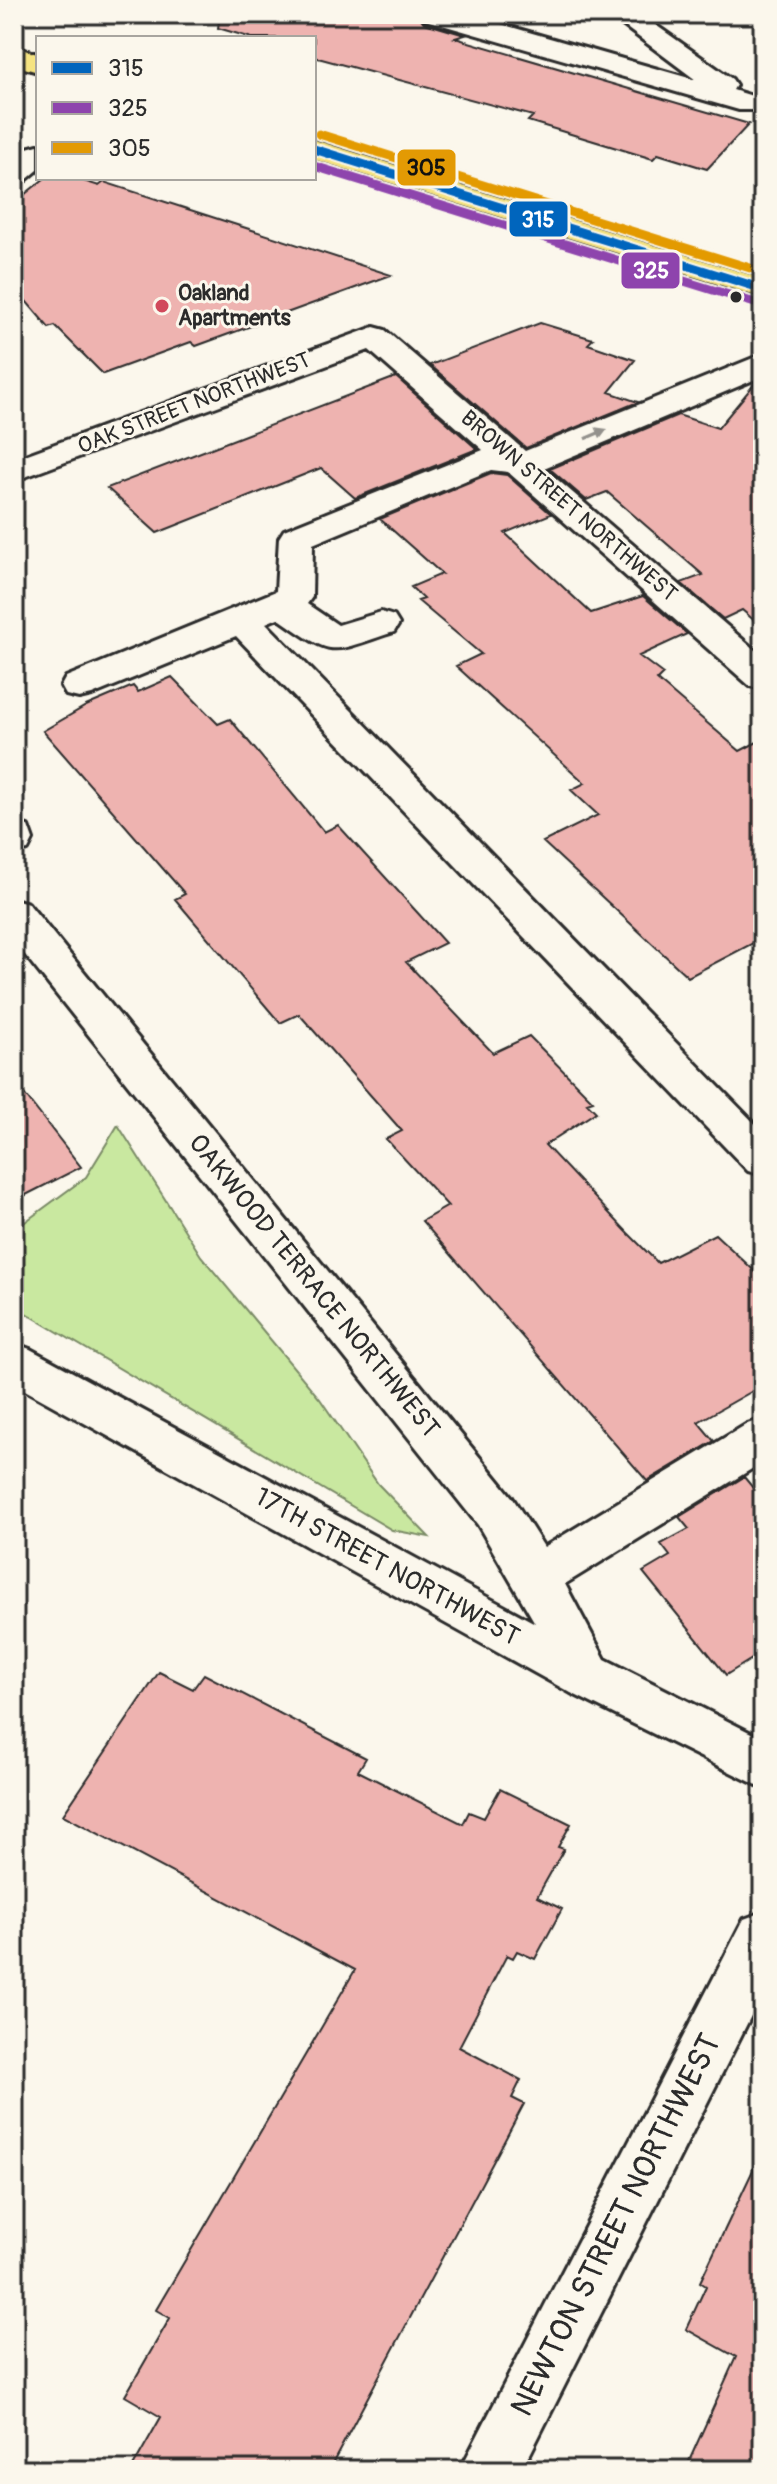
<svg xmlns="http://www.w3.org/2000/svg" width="777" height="2484" font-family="Pangolin,sans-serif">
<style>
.green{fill:#c9e8a0;stroke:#7a8a66;stroke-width:2}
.building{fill:#eeb3b0;stroke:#2b2b2b;stroke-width:2}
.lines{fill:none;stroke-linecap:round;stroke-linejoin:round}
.minor-casing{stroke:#2b2b2b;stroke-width:6}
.major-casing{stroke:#2b2b2b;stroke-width:6}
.minor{fill:#fbf7ec;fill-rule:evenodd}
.major{fill:#f5e381;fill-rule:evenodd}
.bus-1-casing{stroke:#fbf7ec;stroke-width:13}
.bus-2-casing{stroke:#fbf7ec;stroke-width:13}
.bus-3-casing{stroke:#fbf7ec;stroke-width:13}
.bus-1{stroke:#0065bd;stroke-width:9}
.bus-2{stroke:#8e44ad;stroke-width:9}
.bus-3{stroke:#e39a04;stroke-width:9}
.oneway{fill:#93918c}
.bus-dot{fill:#2b2b2b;stroke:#fbf7ec;stroke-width:3}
.poi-dot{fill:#d1495b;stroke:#fbf7ec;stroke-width:3}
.labels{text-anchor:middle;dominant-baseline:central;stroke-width:6;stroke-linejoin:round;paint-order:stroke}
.far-poi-label{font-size:22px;font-weight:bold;fill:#2b2b2b;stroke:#fbf7ec;text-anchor:start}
.far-street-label{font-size:22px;fill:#2b2b2b;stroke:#fbf7ec}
.street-label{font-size:26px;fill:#2b2b2b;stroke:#fbf7ec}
.near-street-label{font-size:32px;fill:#2b2b2b;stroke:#fbf7ec}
.line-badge{stroke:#fbf7ec;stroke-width:3}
.badge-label{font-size:22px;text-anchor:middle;font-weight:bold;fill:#fff}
.pale-badge-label{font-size:22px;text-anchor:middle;font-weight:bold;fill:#111}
</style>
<rect width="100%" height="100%" fill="#fbf7ec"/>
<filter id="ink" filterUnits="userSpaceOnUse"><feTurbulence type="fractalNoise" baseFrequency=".0125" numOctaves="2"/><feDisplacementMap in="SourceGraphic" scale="16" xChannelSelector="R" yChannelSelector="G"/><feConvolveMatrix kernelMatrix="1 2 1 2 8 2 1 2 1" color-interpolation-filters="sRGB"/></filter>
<g filter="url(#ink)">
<path class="green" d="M118 1125 201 1256 320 1399 378 1484 429 1537 392 1530 14 1306V1230L86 1177Z"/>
<path class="building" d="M220 14H418L424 23 465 35 455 38 749 124 707 169 658 154 653 159 528 121 533 116 314 57V38H252L218 28Z
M45 178H74L99 186 104 182 391 275 196 346 191 342 103 374 55 326 49 328 14 287V203Z
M540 323 593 339 588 344 635 360 609 392 638 402 526 448 430 365Z
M396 377 477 449 355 498 321 468 157 533 107 488Z
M763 379V628L742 610 723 619 681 583 703 575 607 492 586 500 550 469 678 415 718 428 756 382Z
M491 473 507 475 551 514 505 533 591 613 643 596 687 634 639 656 663 674 657 680 740 751 763 739V938L688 977 543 842 598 815 571 790 585 783 456 666 481 654 418 601 424 599 411 587 442 574 380 519Z
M172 677 218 724 230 719 324 832 338 825 445 943 406 962 493 1053 529 1036 593 1101 587 1103 596 1112 545 1145 628 1233 658 1263 715 1234 763 1279V1385L698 1422 714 1441 647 1481 422 1221 448 1206 386 1139 402 1131 299 1014 280 1023 175 899 185 894 43 731 86 706 133 686 138 692Z
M14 1081 81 1167 14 1201Z
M744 1477 763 1500V1652L726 1675 643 1572 670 1556 661 1544 689 1529 679 1517Z
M159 1672 193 1689 204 1674 366 1758 358 1771 463 1824 469 1812 484 1818 500 1789 571 1824 558 1847 564 1849 537 1897 562 1909 535 1959 517 1951 513 1958 507 1955 459 2047 521 2080 512 2098 524 2104 329 2470H131L161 2417 125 2396 170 2318 156 2310 355 1970 63 1815Z
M763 2149V2470H685L736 2357 686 2329 706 2286 700 2282Z"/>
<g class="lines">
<defs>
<path id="minor" d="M421 14H466L696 80 608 14H640L732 79 736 85 733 90 759 98 763 105 759 110H739L425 20Z
M38 145V170L25 181 14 184V159L27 148Z
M374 327 385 330 525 451 763 354V376L544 468 763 657V689L750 686 508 472 491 470 313 544 312 597 307 604 338 625 381 612 394 616 399 624 394 632C328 653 336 659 278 618L266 623 763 1132V1175L748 1171 236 636 92 695 79 698 66 695 61 686 66 677 276 591 279 538 284 530 483 450 369 350 14 481V459Z
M14 823 28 826 33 840 28 850 14 853Z
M14 899 28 903 512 1497 544 1547 747 1424 763 1419V1462L565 1584 605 1659 763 1739V1788L571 1693 14 1384V1343L30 1349 535 1623 478 1525 14 941Z
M763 1912V1992L522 2470H460L744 1919Z"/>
<path id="major" d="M14 47 38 54V72L14 65Z
M314 140 763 279V298L314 159Z"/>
</defs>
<use href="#minor" class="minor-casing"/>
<use href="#major" class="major-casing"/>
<use href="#minor" class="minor"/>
<use href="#major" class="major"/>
<defs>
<path id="bus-1" d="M314 149 763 289"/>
<path id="bus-2" d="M314 166 758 304"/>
<path id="bus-3" d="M319 134 763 272"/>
</defs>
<use href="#bus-1" class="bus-1-casing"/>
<use href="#bus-2" class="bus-2-casing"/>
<use href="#bus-3" class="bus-3-casing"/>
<use href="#bus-1" class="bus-1"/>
<use href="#bus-2" class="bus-2"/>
<use href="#bus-3" class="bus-3"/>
</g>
<defs><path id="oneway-solid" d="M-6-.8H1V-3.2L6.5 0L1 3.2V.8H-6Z" transform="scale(2)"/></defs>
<use class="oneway" href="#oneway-solid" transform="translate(596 434) rotate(-23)"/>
</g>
<circle class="bus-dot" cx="736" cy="297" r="7"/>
<circle class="poi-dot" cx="162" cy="306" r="8"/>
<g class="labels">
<g class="far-poi-label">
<text x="178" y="293">Oakland<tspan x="178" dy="25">Apartments</tspan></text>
</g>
<g class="far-street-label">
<text transform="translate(194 403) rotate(-21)">OAK STREET NORTHWEST</text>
<text transform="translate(569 506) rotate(41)">BROWN STREET NORTHWEST</text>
</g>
<g class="street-label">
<text transform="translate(314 1286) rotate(51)">OAKWOOD TERRACE NORTHWEST</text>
<text transform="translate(387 1567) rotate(29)">17TH STREET NORTHWEST</text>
</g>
<g class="near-street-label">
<text transform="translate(616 2225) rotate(-63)">NEWTON STREET NORTHWEST</text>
</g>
</g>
<g class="line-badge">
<rect x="396" y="148" width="61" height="39" rx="8" fill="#e39a04"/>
<rect x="508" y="200" width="61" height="38" rx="8" fill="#0065bd"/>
<rect x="620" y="251" width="61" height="39" rx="8" fill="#8e44ad"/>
</g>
<g class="badge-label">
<text x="538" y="227">315</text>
<text x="651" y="278">325</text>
</g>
<g class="pale-badge-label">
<text x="426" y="175">305</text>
</g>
<rect width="777" height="2484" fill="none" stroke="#fbf7ec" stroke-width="48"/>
<rect x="24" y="24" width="729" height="2436" fill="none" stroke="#2b2b2b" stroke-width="3" filter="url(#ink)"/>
<rect x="36" y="36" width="280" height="144" fill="#fbf7ec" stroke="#a8a59f" stroke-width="2"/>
<rect x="52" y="62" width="40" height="12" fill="#0065bd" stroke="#a8a59f" stroke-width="2"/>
<text x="108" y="76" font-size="24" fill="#2b2b2b">315</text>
<rect x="52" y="102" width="40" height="12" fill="#8e44ad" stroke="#a8a59f" stroke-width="2"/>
<text x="108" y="116" font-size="24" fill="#2b2b2b">325</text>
<rect x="52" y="142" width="40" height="12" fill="#e39a04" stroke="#a8a59f" stroke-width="2"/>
<text x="108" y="156" font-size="24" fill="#2b2b2b">305</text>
</svg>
